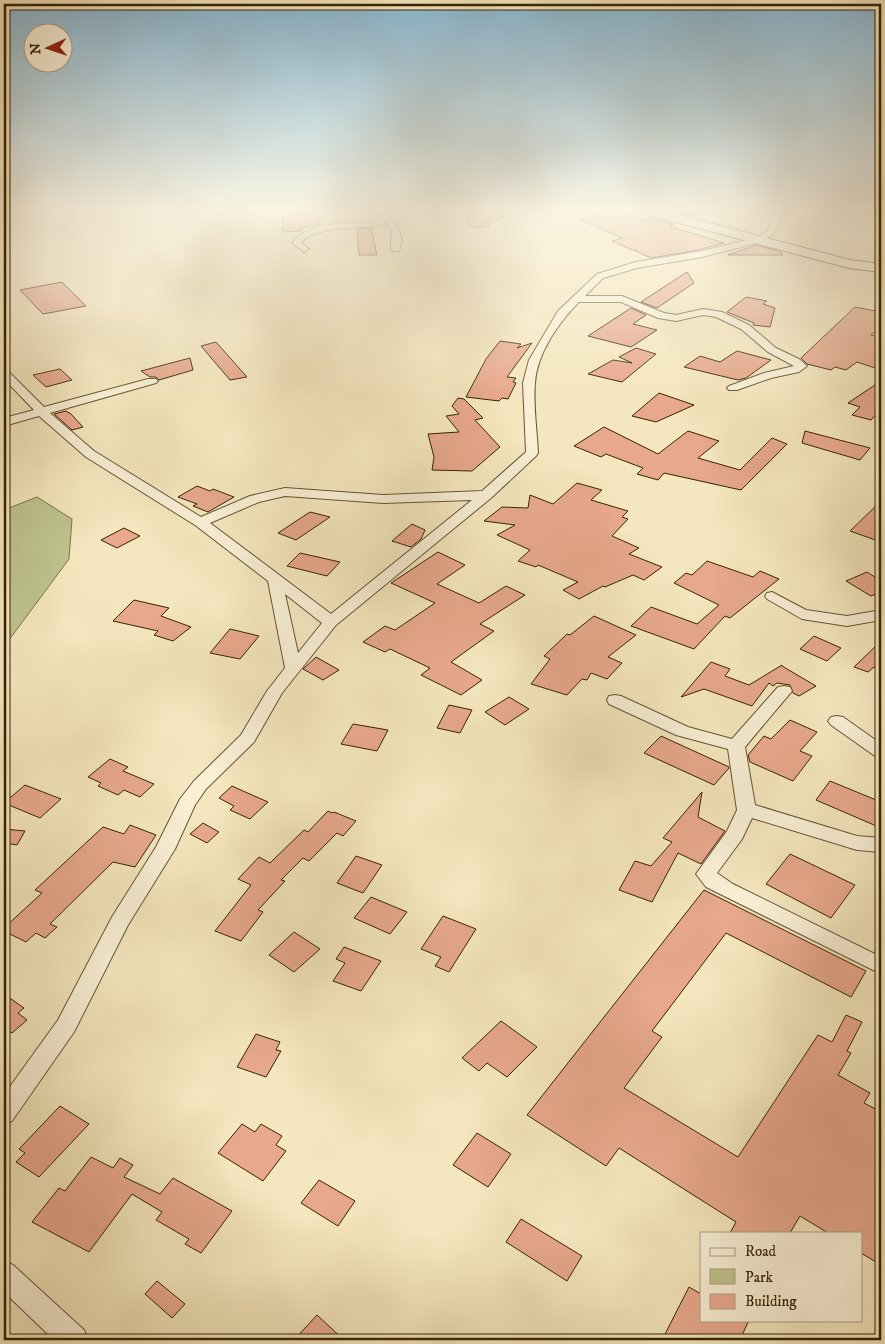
<svg xmlns="http://www.w3.org/2000/svg" width="885" height="1344" font-family="'IM FELL DW Pica',serif">
<style>
.green{fill:#bec48f;stroke:#7a744a}
.building{fill:#e7a88d;stroke:#372304}
.lines{fill:none;stroke-linecap:round;stroke-linejoin:round}
.street-casing{stroke:#665432;stroke-width:2}
.secondary-casing{stroke:#372304;stroke-width:2}
.street{fill:#f8efd5;fill-rule:evenodd}
.secondary{fill:#f8efd5;fill-rule:evenodd}
</style>
<rect width="100%" height="100%" fill="#f4e6be"/>
<filter id="stains"><feTurbulence type="fractalNoise" baseFrequency=".004" numOctaves="4"/><feColorMatrix values="0 0 0 0 .2 0 0 0 0 .09 0 0 0 0 .02 0 0 0 .5 -.17"/></filter>
<radialGradient id="worn" r=".72"><stop offset=".6" stop-color="#630" stop-opacity="0"/><stop offset="1" stop-color="#630" stop-opacity=".3"/></radialGradient>
<path class="green" d="M37 497 72 519 69 559 9 640 4 651V510Z"/>
<path class="building" d="M468 208H479L506 216 487 223 490 226 472 228 460 213Z
M662 208H710L691 216Z
M615 209 648 221V217L674 224 669 226 724 243 698 250 651 258 636 251 637 249 635 251 612 241 622 238 579 219Z
M283 211H315L320 224 301 228V231L283 232Z
M371 228 377 255H359L357 229Z
M756 245 781 252 783 255H728Z
M687 272 694 283 657 308 641 302Z
M62 282 86 306 43 314 20 290Z
M746 297 767 301 763 304 775 308 770 327 753 325 754 323 727 312Z
M855 307 881 312V327L871 335 881 338V370L857 362 846 370 835 367 831 370 807 364 801 358Z
M631 308 646 315 633 324 657 330 631 347 588 336Z
M500 341 521 344 517 348 532 343 507 377 516 378 513 382 516 383 508 399 502 398 499 401 466 397 486 359Z
M216 342 247 377 230 380 201 346Z
M636 348 656 354 622 382 588 374 613 360 632 363 619 357Z
M737 351 771 360 746 378 738 380 684 367 700 356 720 362Z
M190 358 193 370 159 380 156 377H150L141 371Z
M60 369 72 380 46 387 33 375Z
M881 381V409L871 420 852 415 860 407 848 403Z
M659 393 694 405 656 422 632 416Z
M458 398 464 399 483 418 475 420 500 447 472 471 432 470 434 457 428 434 459 432 446 416 459 414 452 406Z
M66 411 71 414 83 427 72 430 54 414Z
M604 427 658 454 688 431 719 441 698 458 740 470 772 438 787 444 741 490 664 473 658 480 637 474 643 468 606 454 601 457 574 446Z
M805 431 870 448 860 460 802 443Z
M577 483 602 490 591 500 628 511 622 517 628 519 612 536 639 548 629 554 662 567 644 580 633 575 605 587 603 586 579 599 563 590 578 582 538 565 536 567 518 561 530 550 497 535 515 525 484 521 502 507 528 508 530 495 553 504Z
M197 486 210 491 213 489 234 497 208 512 193 506 197 504 178 497Z
M881 501V542L850 531Z
M310 512 330 517 296 540 278 533Z
M412 524 425 530 421 539 411 547 392 541Z
M124 528 140 536 117 548 101 540Z
M438 552 465 565 437 584 479 603 506 586 525 595 480 624 494 631 451 662 482 680 461 695 421 675 430 668 390 649 385 652 363 642 385 626 395 630 435 603 391 583Z
M300 553 340 562 327 576 287 566Z
M707 561 753 577 760 571 779 579 730 618 725 616 694 649 631 626 651 607 697 624 719 605 674 583 686 573 692 575Z
M867 572 881 581V592L871 596 846 581Z
M134 600 169 608 161 616 191 627 173 641 154 635 158 631 113 621Z
M594 616 636 635 608 657 622 663 607 679 591 673 587 680 582 679 567 695 531 684 550 659 544 656 567 634 570 635Z
M230 629 259 636 240 659 210 653Z
M814 636 841 648 827 661 800 649Z
M881 641V670L874 667 868 672 854 667Z
M316 657 339 670 323 680 303 669Z
M711 662 730 669 725 676 749 685 782 665V666L816 686 799 696 793 693 790 685 777 683 773 686 769 683 752 706 704 689 681 697Z
M509 697 529 709 505 725 485 712Z
M449 705 472 710 460 733 437 728Z
M790 720 817 732 800 751 812 756 793 781 750 762 748 755 764 736 771 739Z
M353 724 388 730 377 751 341 744Z
M661 736 729 767V768L714 785 644 753Z
M110 759 128 767 123 771 154 784 140 797 124 790 118 795 98 786 101 783 88 777Z
M830 781 881 802V828L816 800Z
M25 785 61 799 40 818 4 803Z
M232 786 243 791 268 802 250 819 230 810 234 806 219 798Z
M702 792 698 817 725 831 701 864 678 853 652 902 619 890 635 861 651 866 672 842 663 838Z
M328 811 332 813 334 812 356 821 343 836 337 833 309 861 303 858 281 880 285 881 258 910 263 912 241 941 215 931 251 885 238 879 259 857 270 863 304 830 308 832Z
M203 823 219 832 207 843 190 834Z
M130 825 156 835 135 867 113 862 50 924 57 927 45 938 36 933 26 942 4 931V928L42 893 35 890 103 827 124 834Z
M4 829 25 831 17 845 4 843Z
M790 854 855 885 831 918 766 884Z
M356 856 382 865 363 893 337 883Z
M704 890 866 971 851 997 726 933 652 1031 662 1037 624 1088 738 1157 818 1035 832 1042 846 1015 862 1022 847 1051 851 1053 838 1075 870 1093 864 1103 881 1112V1265L861 1253V1233H828L800 1216 790 1233H730L736 1222 619 1148 606 1166 527 1115Z
M371 897 407 912 390 934 354 918Z
M443 916 476 929 449 972 435 966 441 957 421 949Z
M294 932 320 949 294 972 269 955Z
M344 947 381 961 361 991 333 981 345 963 336 959Z
M4 994 24 1008 18 1013 27 1020 12 1033 4 1028Z
M501 1021 537 1047 507 1077 487 1063 479 1071 462 1058Z
M256 1034 280 1042 276 1050 281 1051 266 1077 237 1067Z
M60 1106 89 1124 39 1177 16 1162 25 1153 19 1149Z
M242 1124 255 1132 261 1124 282 1136 276 1145 286 1151 263 1181 218 1153Z
M477 1133 511 1154 488 1187 453 1165Z
M91 1157 113 1168 120 1158 133 1165 124 1177 160 1194 173 1178 232 1211 201 1253 185 1244 189 1239 156 1220 162 1212 132 1194 89 1252 32 1222 59 1188 65 1191Z
M319 1180 355 1201 338 1226 301 1203Z
M521 1219 582 1256 567 1281 506 1242Z
M157 1281 185 1304 172 1318 145 1294Z
M689 1287 701 1294V1320H749L740 1340H662Z
M317 1315 344 1340H294Z"/>
<g class="lines">
<defs>
<path id="street" d="M380 208H388C391 226 407 230 399 251H393L391 249 392 231 385 221 382 225C359 230 317 224 301 243L309 249 304 252 292 243C311 218 349 226 376 221L381 215Z
M774 208H782L778 225 773 234 761 242 702 257 637 268 603 278 585 296H622L664 313 676 315 703 309 722 312 749 325 776 348 799 359 807 366 799 372 771 378 737 390H729L727 388 729 386 764 373 794 366 768 352 741 329 716 317 703 315 676 321 658 318 621 302H579C559 322 537 353 535 383 533 405 537 430 538 453L536 456 491 498 336 625 282 693 254 742 206 789 195 805 175 849 128 925 74 1032 12 1121 4 1124V1095L58 1020 112 917 156 847 180 799 194 781 241 735 267 691 285 668 268 581 195 525 86 457 39 416 4 426V418L34 410 4 379V370L8 371 44 407 148 379H156L158 381 156 383 50 413 94 451 201 517 250 496 285 488 383 495 482 491 526 452 523 383 529 360 558 311 597 274 636 262 702 251 755 238 766 232 770 225ZM285 496 383 503 472 500 331 614 210 523 259 502ZM285 594 322 623 298 653Z
M772 592 806 610 847 616 881 610V620L847 626 802 619 767 599 765 596 767 593Z
M784 686 790 687 792 691 745 747 755 805 857 836 881 838V852L857 850 752 818 742 839 717 873 733 884 881 957V974L706 887 696 874 727 831 737 810 728 749 676 735 609 704 607 700 609 696 615 695 621 696 688 727 732 739 778 687Z
M837 716 843 717 881 744V758L875 756 831 725 828 721 831 717Z
M4 1261 13 1265 84 1330 88 1340H54L4 1292Z"/>
<path id="secondary" d="M632 208H653L850 260 881 264V272L849 268 634 211Z"/>
</defs>
<use href="#street" class="street-casing"/>
<use href="#secondary" class="secondary-casing"/>
<use href="#street" class="street"/>
<use href="#secondary" class="secondary"/>
</g>
<linearGradient id="sky" x2="0" y2="1"><stop stop-color="#89b8d3"/><stop offset="0.53" stop-color="#faf4e2"/><stop offset="1" stop-color="#faf4e2" stop-opacity="0"/></linearGradient>
<rect width="885" height="396" fill="url(#sky)"/>
<rect width="885" height="1344" fill="none" stroke="#f4e6be" stroke-width="20"/>
<rect x="5" y="5" width="875" height="1334" fill="none" stroke="#372304" stroke-width="2.5"/>
<rect x="10" y="10" width="865" height="1324" fill="none" stroke="#372304"/>
<rect x="700" y="1232" width="162" height="90" fill="#f8efd5" stroke="#ab9d81"/>
<rect x="710" y="1248" width="25" height="8" fill="#f8efd5" stroke="#ab9d81"/>
<text x="745" y="1256" font-size="15" fill="#372304">Road</text>
<rect x="710" y="1269" width="25" height="15" fill="#bec48f" stroke="#ab9d81"/>
<text x="745" y="1282" font-size="15" fill="#372304">Park</text>
<rect x="710" y="1294" width="25" height="15" fill="#e7a88d" stroke="#ab9d81"/>
<text x="745" y="1306" font-size="15" fill="#372304">Building</text>
<g transform="translate(48 48) rotate(267)"><circle r="24" fill="#f8efd5" stroke="#ab9d81"/>
<path d="M0-4L9 19L0 12L-9 19Z" fill="#8f2418"/>
<text y="-8" font-size="14" font-weight="bold" text-anchor="middle" fill="#372304">N</text>
</g>
<rect width="100%" height="100%" filter="url(#stains)"/>
<rect width="100%" height="100%" fill="url(#worn)"/>
</svg>
